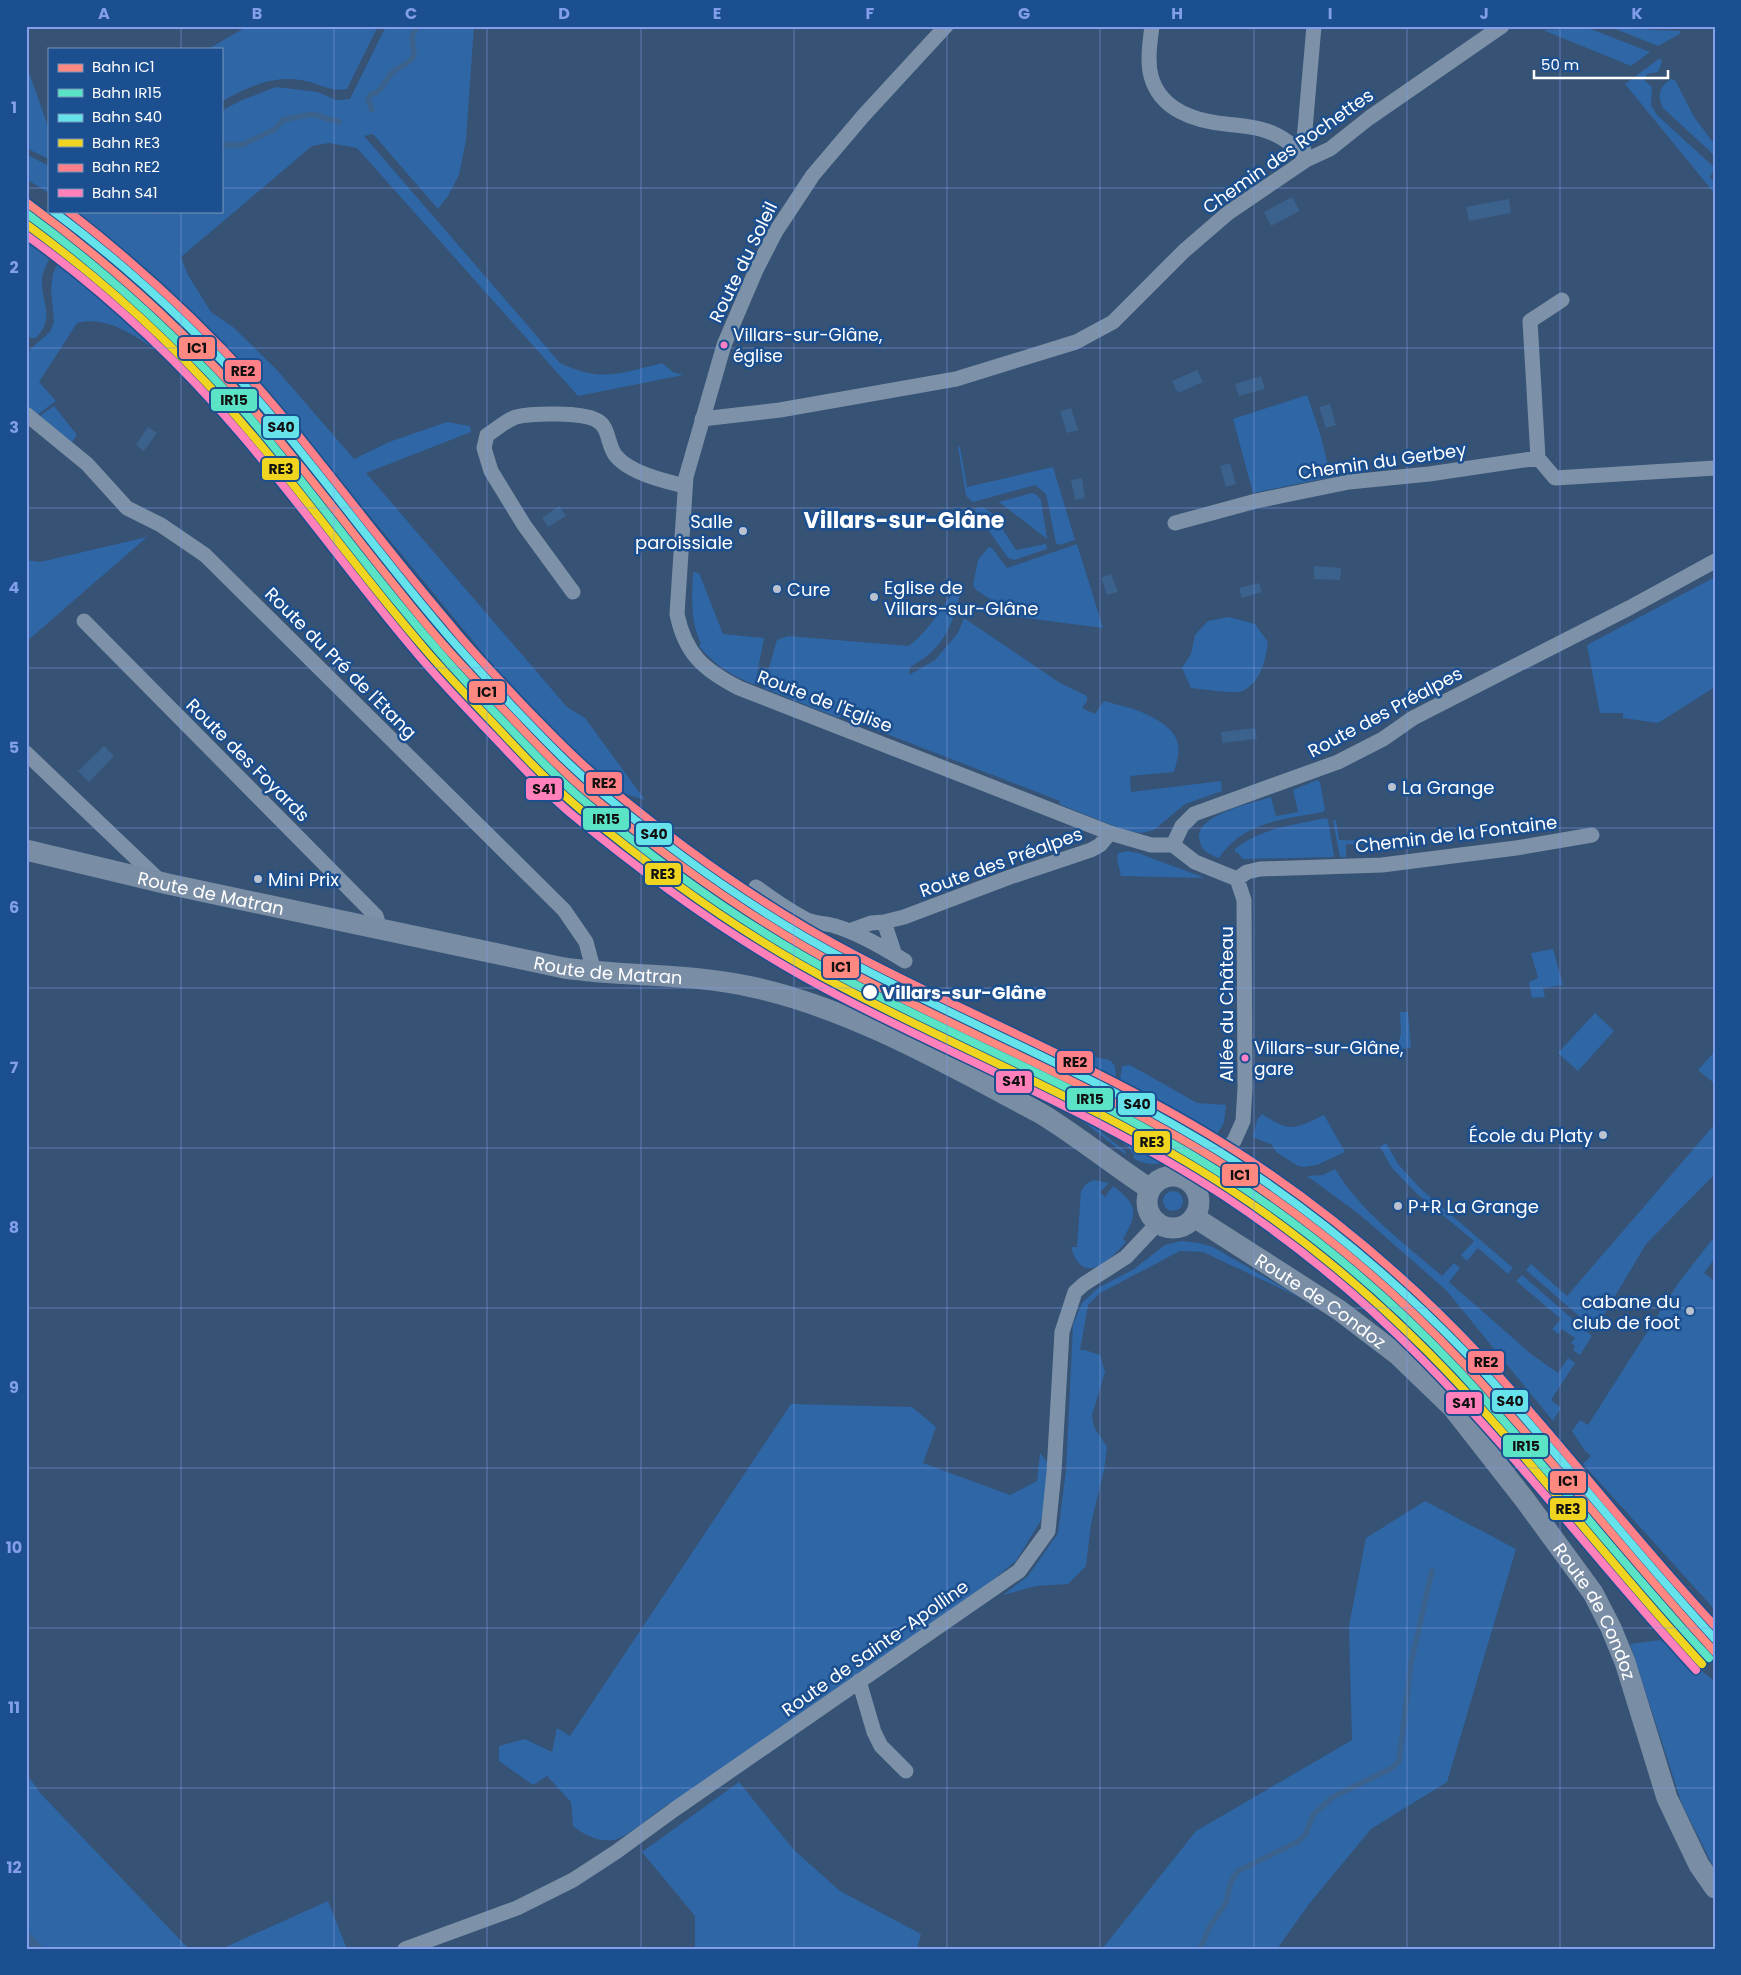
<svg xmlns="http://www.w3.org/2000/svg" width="1741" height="1975" font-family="Poppins,sans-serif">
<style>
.green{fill:#2f66a5}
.water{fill:#3b618d}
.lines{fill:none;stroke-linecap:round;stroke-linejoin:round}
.stream{stroke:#3b618d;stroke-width:5.5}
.minor{stroke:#7d92a8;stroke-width:15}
.secondary{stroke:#798da4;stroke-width:21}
.rail-1-casing{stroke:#1b4f8f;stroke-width:11}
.rail-2-casing{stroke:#1b4f8f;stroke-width:11}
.rail-3-casing{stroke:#1b4f8f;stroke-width:11}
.rail-4-casing{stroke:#1b4f8f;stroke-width:11}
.rail-5-casing{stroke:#1b4f8f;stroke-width:11}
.rail-6-casing{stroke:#1b4f8f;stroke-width:11}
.rail-1{stroke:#ff8880;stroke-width:8}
.rail-2{stroke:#5be3c5;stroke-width:8}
.rail-3{stroke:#66e2ea;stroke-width:8}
.rail-4{stroke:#efd51f;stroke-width:8}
.rail-5{stroke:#ff8088;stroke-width:8}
.rail-6{stroke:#ff80ba;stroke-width:8}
.grid{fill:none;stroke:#839eea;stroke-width:1;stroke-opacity:0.55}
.bus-dot{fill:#ff80c5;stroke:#1b4f8f;stroke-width:2}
.poi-dot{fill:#b9c2ce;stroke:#1b4f8f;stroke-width:2}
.stop-dot{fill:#fff;stroke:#1b4f8f;stroke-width:2}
.labels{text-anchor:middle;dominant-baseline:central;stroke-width:5;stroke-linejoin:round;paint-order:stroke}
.bus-label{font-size:17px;fill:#fff;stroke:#1b4f8f;text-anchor:start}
.street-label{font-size:18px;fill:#fff;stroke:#1b4f8f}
.poi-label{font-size:18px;fill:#fff;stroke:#1b4f8f;text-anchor:start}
.stop-label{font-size:18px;font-weight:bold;fill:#fff;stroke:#1b4f8f;text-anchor:start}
.district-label{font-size:22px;font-weight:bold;fill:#fff;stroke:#1b4f8f}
.line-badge{stroke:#1b4f8f;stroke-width:2}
.pale-badge-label{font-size:14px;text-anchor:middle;font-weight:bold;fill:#111}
.neatline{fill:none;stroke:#839eea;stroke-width:2}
.grid-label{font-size:16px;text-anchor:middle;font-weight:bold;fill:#839eea}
</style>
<rect width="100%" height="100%" fill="#365274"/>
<path class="green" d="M248 26H378L347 89C334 92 323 86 310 82 276 73 250 86 221 102V49H208Z
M386 26H474L466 140 459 175 448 196 438 209 373 134 364 136 560 363C601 383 621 373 662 363L673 372 683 375 578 396 357 148 329 143 312 146 181 257 188 275 211 312 233 327 276 369 354 459 389 442 447 422 470 426 471 432 366 473 567 707 585 718 645 800 604 787 543 726 307 440 249 373 119 246 73 211H221V111L242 100 276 87 318 92 336 100 350 99Z
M1588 28 1650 52 1631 66 1543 30Z
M1613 28 1680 31V34L1658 46Z
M1660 58 1662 62 1658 72 1647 74 1644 80 1652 87 1651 105 1657 115 1715 168 1710 177 1715 183V194L1625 84Z
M26 64 49 129V159L26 148Z
M1671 79 1675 80 1694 117 1715 145V156L1663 108C1657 96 1659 87 1671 79Z
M26 154 49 166V193L26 179Z
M26 211 96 264 181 346 170 360C143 342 111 314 77 323L39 382 56 401 37 415 26 407V353L50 332 54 322 51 289 53 273 59 261 50 257C47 264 43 271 42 279 41 304 56 316 36 338H30L26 330Z
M1307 395 1320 433 1331 477 1253 493 1233 419Z
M54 406 77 435 72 442 40 419 41 415Z
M958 447H960L967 487 1053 467 1075 540 1060 545 1056 543 1046 494 1035 485 973 502 966 496Z
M1032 493 1037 495 1041 500 1047 539 999 502Z
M982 507 992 513 1016 550 1046 544 1047 549 1014 560 1008 558 974 509Z
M147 537 26 642V560L40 562Z
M1077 544 1103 628 1018 617 976 590 973 585 978 560 989 547 992 548 1007 568Z
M693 572 699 573 723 634 764 638 755 685C734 677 713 664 699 646L701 644C690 621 692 596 693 572Z
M1715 577V687L1658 723 1623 718V713H1600L1587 645Z
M961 584 962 587C953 623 946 648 910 667L909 675 935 660 958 633 964 618 1060 683 1087 696V701L1082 708 1095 714 1104 701C1125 707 1140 709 1159 721 1182 736 1181 748 1174 772L1130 776 1131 792 1221 781 1222 791 1185 804 1154 830 1141 833 1124 830 1059 804 1060 801 840 716 839 718 763 688 777 640 788 636 909 646C930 629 943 607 957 585Z
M1229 617 1255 624 1268 642C1266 659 1260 684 1242 691 1232 694 1202 689 1191 688L1182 668 1191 654 1195 635 1208 621Z
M1317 780 1320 782 1325 810 1323 812C1284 819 1243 822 1219 858 1208 854 1200 850 1199 837 1199 814 1253 803 1271 797L1276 816 1298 812 1293 790Z
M1326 818 1328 820 1334 855 1333 857 1243 859 1238 853 1235 852V849C1261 828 1293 825 1326 818Z
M1336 820 1339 840 1376 841 1377 845 1346 844V857H1340L1333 821Z
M1127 851 1138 853 1205 878 1121 876 1117 859 1118 853Z
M1553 949 1563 985 1543 988 1545 997 1532 998 1529 982 1538 978 1531 953Z
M903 1011 1031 1073 1043 1085 1126 1152 1125 1154 1076 1116 897 1024Z
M1400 1012H1408L1411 1048 1397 1049 1401 1033Z
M1595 1013 1614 1031 1578 1071 1558 1053Z
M1053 1049 1110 1060 1115 1066 1116 1078 1120 1080 1122 1066 1130 1065 1197 1103 1226 1105 1224 1123 1215 1137 1126 1092 1128 1088 1051 1051Z
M1715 1051V1084L1698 1070Z
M1041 1076 1092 1101 1095 1097 1100 1102 1188 1151C1172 1162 1151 1170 1133 1158L1134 1155 1127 1146 1100 1123V1118L1106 1108 1102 1106 1097 1116 1093 1118 1047 1083Z
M1262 1114C1291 1133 1294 1129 1324 1115L1345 1152 1317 1165 1304 1167 1298 1166 1276 1152 1272 1145 1253 1137 1257 1120Z
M1715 1124V1174L1646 1244 1595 1330 1526 1270 1531 1264 1567 1296Z
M1386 1143 1398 1164 1421 1189 1513 1268 1508 1274 1478 1248 1467 1261 1461 1255 1474 1241 1416 1193 1392 1168 1380 1147Z
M1335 1169C1361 1212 1404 1243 1442 1276L1454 1263 1460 1268 1449 1282 1531 1354 1558 1373 1568 1358 1575 1363 1551 1400 1561 1408 1553 1421 1446 1290 1359 1214 1307 1176 1323 1175Z
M1093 1180 1109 1183 1100 1192 1105 1197 1113 1186C1138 1204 1138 1213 1123 1239L1126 1242C1108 1262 1083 1287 1071 1247H1077L1081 1191 1086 1184Z
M1163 1201a10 10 0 1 1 20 0a10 10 0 1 1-20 0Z
M1715 1236V1258L1704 1273 1715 1281V1610L1583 1464 1591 1456 1585 1451 1572 1431 1580 1420 1588 1425 1679 1282Z
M1181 1241 1199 1243 1213 1247 1303 1299 1203 1252 1180 1251 1100 1293 1088 1305 1080 1350H1085L1100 1355 1105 1372 1092 1415 1094 1427 1107 1447 1104 1470 1091 1524 1086 1566 1068 1584 1036 1586 1003 1595 1028 1576 1058 1533 1066 1470 1073 1325 1082 1303 1098 1288 1134 1269 1165 1245Z
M1522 1275 1592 1336 1580 1355 1573 1350 1575 1346 1571 1343 1575 1338 1562 1329 1558 1334 1552 1329 1561 1319 1516 1281Z
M791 1404 912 1407 936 1427 923 1463 1010 1495 1037 1481 1040 1453 1048 1463 1043 1517 1016 1561 989 1583 670 1805 668 1804C658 1811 626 1837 617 1839 602 1844 584 1835 573 1826L571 1802 547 1776 533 1785 499 1761V1746L525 1739 552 1752 557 1728 570 1736Z
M1425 1501 1516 1549 1447 1782 1371 1829 1309 1904 1277 1949H1102L1196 1831 1352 1740 1349 1626 1366 1538Z
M1660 1640 1715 1681V1870L1682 1804 1630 1644Z
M26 1773 41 1794 189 1949H26Z
M739 1782 794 1850 840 1891 921 1934 917 1949H695V1916L642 1852Z
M328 1901 347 1949H221Z"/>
<path class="water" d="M1292 197 1300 211 1271 226 1264 212Z
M1509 199 1511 213 1469 221 1466 207Z
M1197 370 1203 382 1178 393 1172 381Z
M1261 376 1265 389 1239 396 1235 384Z
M1330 404 1336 425 1326 428 1319 407Z
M1071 408 1078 430 1067 433 1060 411Z
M148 427 157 433 144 451 136 445Z
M1230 463 1236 484 1226 487 1220 466Z
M1082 478 1085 498 1075 500 1071 480Z
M559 506 566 516 548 527 542 518Z
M1314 566 1341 568 1340 580 1314 579Z
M1111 574 1118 592 1107 595 1101 578Z
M1259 583 1262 592 1242 598 1239 588Z
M1255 728 1257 739 1222 743 1221 732Z
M104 746 114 756 89 782 78 771Z
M26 1932 33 1936 44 1949H26Z"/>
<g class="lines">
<path class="stream" d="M372 110 368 100 370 95C384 91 383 82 392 73 400 65 407 66 414 56L412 36 417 26
M221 145H242L275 129 283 120 312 114 339 122
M156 212 157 211
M1200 1949 1210 1926 1226 1903 1231 1881 1238 1871 1297 1842 1306 1834 1313 1815 1333 1797 1392 1768 1399 1761 1411 1663 1432 1571"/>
<path class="minor" d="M946 26 864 115 813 175 776 231 756 270 724 345 686 477 677 614C685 654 704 670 739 688L1110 833 1151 845H1173
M1152 26C1150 42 1147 61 1151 76 1160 110 1195 121 1226 124 1251 127 1267 127 1288 142 1296 147 1302 151 1306 160
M1303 152 1314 26
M1562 300 1530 321 1538 458 1555 478 1715 468
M26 414 87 464 127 508 161 525 205 555 564 910 586 942 594 972
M702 419 780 410 956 379 1076 342 1113 322 1184 251 1228 213 1306 160 1330 149 1369 118 1502 26
M1175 523 1256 501 1349 482 1429 474 1538 458
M573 592 524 525 491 471 484 448 487 435C496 430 506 420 516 417 532 413 582 412 596 420 610 426 607 446 616 456 630 473 664 481 685 486
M84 621 376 916 380 929
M26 753 160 881
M1173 845 1182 826 1194 814 1338 762 1383 739 1413 718 1629 608 1715 561
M1173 845 1195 862 1237 879
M1237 879 1247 872 1260 869 1382 865 1516 848 1592 835
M756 887C772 899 788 910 805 919 815 924 825 923 835 926 859 933 884 948 905 961
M884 922 895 955
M849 931 871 923 884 922 904 917 1010 877 1091 850 1100 845 1110 833
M1191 1184 1234 1141 1243 1121 1245 1088 1244 900 1237 879
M859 1681 874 1732 881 1746 906 1771
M405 1949 517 1908 573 1880 616 1852 675 1809 1019 1571 1048 1531 1054 1472 1062 1332 1075 1292 1084 1284 1126 1257 1158 1223"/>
<g class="secondary">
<path id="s1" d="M26 850 168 884 564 968C626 977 691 973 752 987 853 1009 949 1065 1040 1113 1078 1136 1113 1165 1150 1189"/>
<circle cx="1173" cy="1202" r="26"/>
<path id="s2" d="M1194 1217 1339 1310 1398 1355 1453 1408 1525 1500 1593 1593 1611 1628 1625 1662 1667 1798 1699 1865 1715 1888"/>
</g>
<defs>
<path id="rail-1" d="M26 202C112 265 190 335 259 416 320 487 375 564 436 636 458 662 482 686 505 711 534 741 562 772 594 798 673 863 756 922 846 970 976 1039 1114 1093 1237 1173 1319 1227 1395 1291 1462 1362 1550 1455 1628 1557 1715 1652"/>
<path id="rail-2" d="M26 213C108 273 183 341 250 418 301 478 348 542 398 603 431 644 466 683 503 721 529 748 554 776 583 800 664 868 750 929 843 978 973 1046 1110 1100 1233 1181 1314 1234 1390 1298 1457 1369 1544 1462 1622 1564 1709 1658"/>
<path id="rail-3" d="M53 211C131 269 202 335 265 408 325 479 379 554 439 625 463 654 489 681 514 708 542 737 570 767 602 793 679 857 761 915 850 962 981 1031 1120 1086 1245 1168 1325 1221 1399 1284 1466 1353 1553 1445 1629 1546 1715 1639"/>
<path id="rail-4" d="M26 224C108 284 183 352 248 430 309 501 363 577 424 648 446 674 469 698 493 723 521 753 549 783 580 809 661 876 747 938 840 986 969 1054 1106 1108 1228 1188 1300 1235 1367 1291 1428 1352 1525 1450 1608 1562 1702 1664"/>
<path id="rail-5" d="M68 211C144 270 214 335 276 408 335 479 389 553 449 623 472 652 498 678 523 705 551 734 579 763 611 789 687 852 769 910 857 956 987 1024 1125 1078 1248 1159 1331 1214 1408 1279 1476 1351 1559 1440 1632 1537 1715 1626"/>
<path id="rail-6" d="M26 235C105 292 176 358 239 432 300 503 354 579 414 650 438 679 464 706 490 733 516 760 541 788 569 812 652 881 741 945 837 995 966 1062 1102 1116 1224 1196 1295 1243 1362 1298 1422 1359 1519 1457 1602 1568 1696 1670"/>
</defs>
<use href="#rail-1" class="rail-1-casing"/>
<use href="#rail-2" class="rail-2-casing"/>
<use href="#rail-3" class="rail-3-casing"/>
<use href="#rail-4" class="rail-4-casing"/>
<use href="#rail-5" class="rail-5-casing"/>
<use href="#rail-6" class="rail-6-casing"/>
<use href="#rail-1" class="rail-1"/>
<use href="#rail-2" class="rail-2"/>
<use href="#rail-3" class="rail-3"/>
<use href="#rail-4" class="rail-4"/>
<use href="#rail-5" class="rail-5"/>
<use href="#rail-6" class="rail-6"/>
</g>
<path class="grid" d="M181 26V49M334 26V1949M487 26V1949M641 26V1949M794 26V1949M947 26V1949M1100 26V1949M1254 26V1949M1407 26V1949M1560 26V1949M26 188H49M221 188H1715M181 211V1949M26 348H1715M26 508H1715M26 668H1715M26 828H1715M26 988H1715M26 1148H1715M26 1308H1715M26 1468H1715M26 1628H1715M26 1788H1715"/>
<g class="bus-dot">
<circle cx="724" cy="345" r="4.5"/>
<circle cx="1245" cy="1058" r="4.5"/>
</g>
<g class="poi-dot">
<circle cx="743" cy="531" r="5"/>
<circle cx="777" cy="589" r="5"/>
<circle cx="874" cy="597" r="5"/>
<circle cx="1392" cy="787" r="5"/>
<circle cx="258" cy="879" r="5"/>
<circle cx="1603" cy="1135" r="5"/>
<circle cx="1398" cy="1206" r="5"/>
<circle cx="1690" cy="1311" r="5"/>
</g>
<circle class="stop-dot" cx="870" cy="992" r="8"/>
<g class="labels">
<g class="bus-label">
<text x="733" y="335">Villars-sur-Glâne,<tspan x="733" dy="21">église</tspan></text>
<text x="1254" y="1048">Villars-sur-Glâne,<tspan x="1254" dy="21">gare</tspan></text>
</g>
<g class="street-label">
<text transform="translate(1288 151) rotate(-35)">Chemin des Rochettes</text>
<text transform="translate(743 262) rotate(-64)">Route du Soleil</text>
<text transform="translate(1382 461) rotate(-8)">Chemin du Gerbey</text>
<text transform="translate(341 663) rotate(45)">Route du Pré de l'Etang</text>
<text transform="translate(825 701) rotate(21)">Route de l'Eglise</text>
<text transform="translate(1385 712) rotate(-28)">Route des Préalpes</text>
<text transform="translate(248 760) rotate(45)">Route des Foyards</text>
<text transform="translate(1456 834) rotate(-7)">Chemin de la Fontaine</text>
<text transform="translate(1001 862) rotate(-20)">Route des Préalpes</text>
<text stroke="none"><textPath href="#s1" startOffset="190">Route de Matran</textPath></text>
<text stroke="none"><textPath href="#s1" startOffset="595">Route de Matran</textPath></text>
<text transform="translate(1226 1004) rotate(-90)">Allée du Château</text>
<text stroke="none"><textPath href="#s2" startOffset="152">Route de Condoz</textPath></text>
<text stroke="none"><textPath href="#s2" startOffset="572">Route de Condoz</textPath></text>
<text transform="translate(875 1648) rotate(-35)">Route de Sainte-Apolline</text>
</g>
<g class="poi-label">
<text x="733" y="521" text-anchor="end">Salle<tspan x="733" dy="21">paroissiale</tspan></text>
<text x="884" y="587">Eglise de<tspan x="884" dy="21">Villars-sur-Glâne</tspan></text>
<text x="787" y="589">Cure</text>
<text x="1402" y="787">La Grange</text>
<text x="268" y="879">Mini Prix</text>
<text x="1593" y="1135" text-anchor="end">École du Platy</text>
<text x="1408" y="1206">P+R La Grange</text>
<text x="1680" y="1301" text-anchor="end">cabane du<tspan x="1680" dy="21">club de foot</tspan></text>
</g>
<g class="stop-label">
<text x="882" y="992">Villars-sur-Glâne</text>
</g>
<g class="district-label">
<text x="904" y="520">Villars-sur-Glâne</text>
</g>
</g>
<g class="line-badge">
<rect x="178" y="336" width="38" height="24" rx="5" fill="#ff8880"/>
<rect x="224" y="359" width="38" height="24" rx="5" fill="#ff8088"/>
<rect x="210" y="388" width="48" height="24" rx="5" fill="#5be3c5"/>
<rect x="262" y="415" width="38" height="24" rx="5" fill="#66e2ea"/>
<rect x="261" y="457" width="39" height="24" rx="5" fill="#efd51f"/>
<rect x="468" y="680" width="38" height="24" rx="5" fill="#ff8880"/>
<rect x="585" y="771" width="38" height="24" rx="5" fill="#ff8088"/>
<rect x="525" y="777" width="38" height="24" rx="5" fill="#ff80ba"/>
<rect x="582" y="807" width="48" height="24" rx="5" fill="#5be3c5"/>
<rect x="635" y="822" width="38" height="24" rx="5" fill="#66e2ea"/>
<rect x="644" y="862" width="38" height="24" rx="5" fill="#efd51f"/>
<rect x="822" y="955" width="38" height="24" rx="5" fill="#ff8880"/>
<rect x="1056" y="1050" width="38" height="24" rx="5" fill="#ff8088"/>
<rect x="995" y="1070" width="38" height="24" rx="5" fill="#ff80ba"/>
<rect x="1066" y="1087" width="48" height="24" rx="5" fill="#5be3c5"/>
<rect x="1117" y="1092" width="39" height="24" rx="5" fill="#66e2ea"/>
<rect x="1133" y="1130" width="38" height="24" rx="5" fill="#efd51f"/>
<rect x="1221" y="1163" width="38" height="24" rx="5" fill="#ff8880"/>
<rect x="1467" y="1350" width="38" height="24" rx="5" fill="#ff8088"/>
<rect x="1491" y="1389" width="38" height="24" rx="5" fill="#66e2ea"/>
<rect x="1445" y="1391" width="38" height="24" rx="5" fill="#ff80ba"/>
<rect x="1502" y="1434" width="47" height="24" rx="5" fill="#5be3c5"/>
<rect x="1549" y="1470" width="38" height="24" rx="5" fill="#ff8880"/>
<rect x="1549" y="1497" width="38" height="24" rx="5" fill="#efd51f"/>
</g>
<g class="pale-badge-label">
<text x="197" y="353">IC1</text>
<text x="243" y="376">RE2</text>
<text x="234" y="405">IR15</text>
<text x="281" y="432">S40</text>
<text x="281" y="474">RE3</text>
<text x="487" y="697">IC1</text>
<text x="604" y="788">RE2</text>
<text x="544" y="794">S41</text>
<text x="606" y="824">IR15</text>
<text x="654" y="839">S40</text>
<text x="663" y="879">RE3</text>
<text x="841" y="972">IC1</text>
<text x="1075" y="1067">RE2</text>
<text x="1014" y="1086">S41</text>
<text x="1090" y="1104">IR15</text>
<text x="1137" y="1109">S40</text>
<text x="1152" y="1147">RE3</text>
<text x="1240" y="1180">IC1</text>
<text x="1486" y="1367">RE2</text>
<text x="1510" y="1406">S40</text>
<text x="1464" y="1408">S41</text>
<text x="1526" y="1451">IR15</text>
<text x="1568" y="1486">IC1</text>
<text x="1568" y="1514">RE3</text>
</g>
<rect width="1741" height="1975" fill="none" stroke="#1b4f8f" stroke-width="55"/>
<rect x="48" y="48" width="175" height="165" fill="#1b4f8f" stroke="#7695bc"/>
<rect x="58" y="64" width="25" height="8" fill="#ff8880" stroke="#7695bc"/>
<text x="92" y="72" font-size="15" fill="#ffffff">Bahn IC1</text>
<rect x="58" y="89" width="25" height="8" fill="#5be3c5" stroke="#7695bc"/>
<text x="92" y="98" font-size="15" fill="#ffffff">Bahn IR15</text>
<rect x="58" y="114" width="25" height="8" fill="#66e2ea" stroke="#7695bc"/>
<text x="92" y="122" font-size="15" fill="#ffffff">Bahn S40</text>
<rect x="58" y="139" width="25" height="8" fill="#efd51f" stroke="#7695bc"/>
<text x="92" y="148" font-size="15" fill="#ffffff">Bahn RE3</text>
<rect x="58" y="164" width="25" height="8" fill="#ff8088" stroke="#7695bc"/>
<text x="92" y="172" font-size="15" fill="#ffffff">Bahn RE2</text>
<rect x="58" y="189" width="25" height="8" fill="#ff80ba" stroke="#7695bc"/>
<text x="92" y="198" font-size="15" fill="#ffffff">Bahn S41</text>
<path d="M1534 70v8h134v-8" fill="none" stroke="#ffffff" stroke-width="2.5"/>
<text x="1541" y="70" font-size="15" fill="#ffffff" stroke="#1b4f8f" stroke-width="4" paint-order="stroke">50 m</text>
<rect x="28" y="28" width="1686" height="1920" class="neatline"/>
<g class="grid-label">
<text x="104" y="19">A</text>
<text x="257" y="19">B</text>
<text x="411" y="19">C</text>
<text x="564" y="19">D</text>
<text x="717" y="19">E</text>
<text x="870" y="19">F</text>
<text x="1024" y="19">G</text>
<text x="1177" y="19">H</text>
<text x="1330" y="19">I</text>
<text x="1484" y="19">J</text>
<text x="1637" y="19">K</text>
<text x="14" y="113">1</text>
<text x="14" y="273">2</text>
<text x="14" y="433">3</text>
<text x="14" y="593">4</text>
<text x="14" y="753">5</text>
<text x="14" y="913">6</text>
<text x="14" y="1073">7</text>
<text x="14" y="1233">8</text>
<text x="14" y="1393">9</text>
<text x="14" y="1553">10</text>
<text x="14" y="1713">11</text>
<text x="14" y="1873">12</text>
</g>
</svg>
